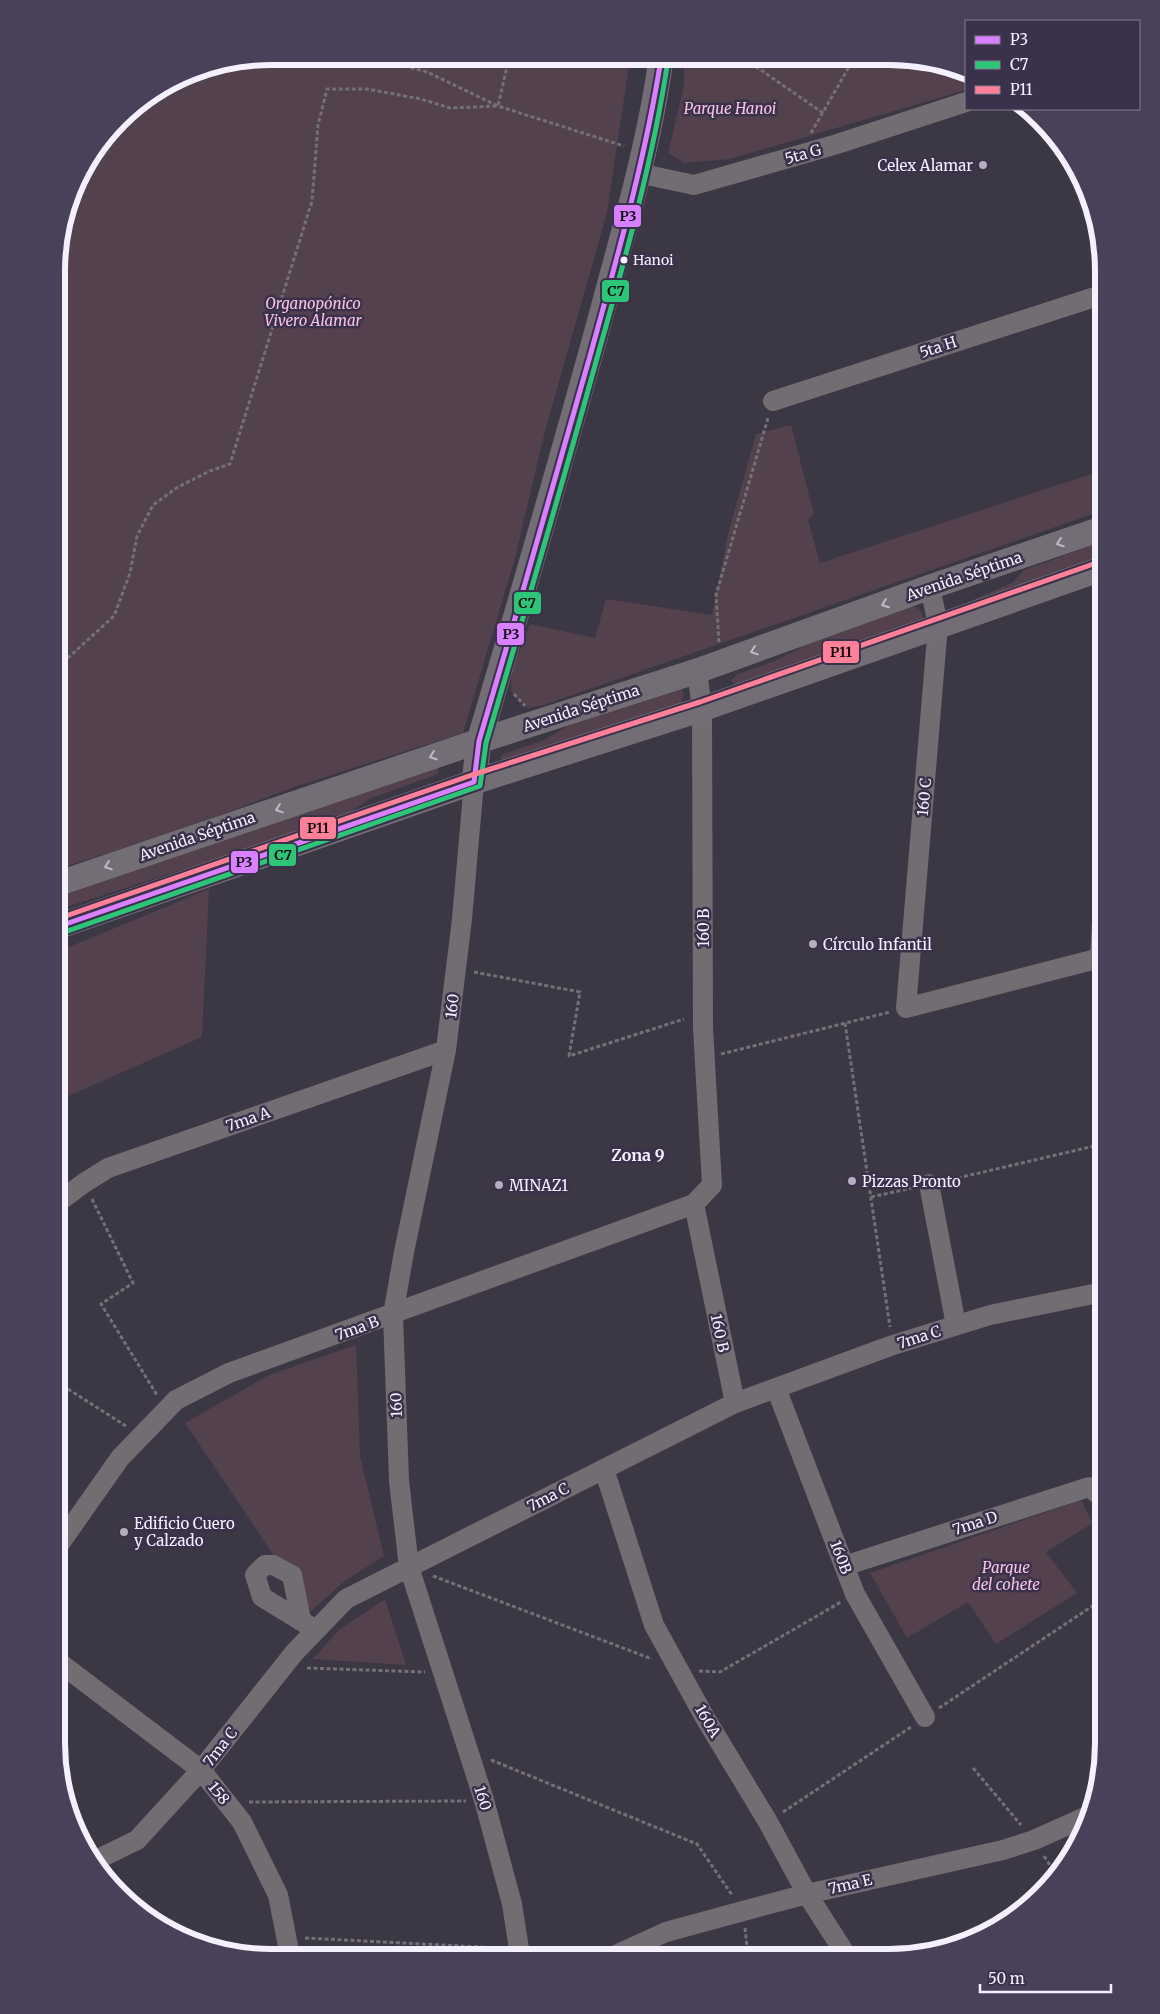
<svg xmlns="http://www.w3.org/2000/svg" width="1160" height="2014" font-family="Merriweather,serif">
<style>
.green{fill:#53414d}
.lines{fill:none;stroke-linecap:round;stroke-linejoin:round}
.path{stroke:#737176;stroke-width:3;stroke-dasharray:4 2.5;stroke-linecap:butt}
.minor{stroke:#716d73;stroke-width:20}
.major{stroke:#736e76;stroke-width:25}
.bus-1-casing{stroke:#3a314b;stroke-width:9}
.bus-2-casing{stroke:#3a314b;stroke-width:9}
.bus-3-casing{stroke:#3a314b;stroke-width:9}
.bus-1{stroke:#d880ff;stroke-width:5}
.bus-2{stroke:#2dc577;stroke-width:5}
.bus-3{stroke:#ff8098;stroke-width:5}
.oneway{stroke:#c0bcc7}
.poi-dot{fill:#b4afbd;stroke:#3a314b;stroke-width:2}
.bus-dot{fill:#f4f0fd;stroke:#3a314b;stroke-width:2}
.labels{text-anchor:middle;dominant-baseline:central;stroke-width:5;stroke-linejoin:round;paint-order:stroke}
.bus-label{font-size:14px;fill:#f4f0fd;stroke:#3a314b;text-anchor:start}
.park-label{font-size:15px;font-style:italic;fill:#f9c4e3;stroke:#3a314b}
.street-label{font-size:15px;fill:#f4f0fd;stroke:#3a314b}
.poi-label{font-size:15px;fill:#f4f0fd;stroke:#3a314b;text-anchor:start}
.neighbourhood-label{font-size:16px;font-weight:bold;fill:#f4f0fd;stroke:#3a314b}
.rim{fill:none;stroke:#f4f0fd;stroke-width:6}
.line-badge{stroke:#3a314b;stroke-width:2}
.pale-badge-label{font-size:14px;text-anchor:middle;font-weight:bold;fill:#111}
</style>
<rect width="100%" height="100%" fill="#3c3745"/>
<path class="green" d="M271 56 630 58 607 213 545 431 515 558 463 733 300 785 167 835 57 869 58 243 79 176 129 110 189 72Z
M684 59 931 60 966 72V90L730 159 684 163 668 153 684 86Z
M791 425 814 514 808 520 820 563 1104 470V510L541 706 527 708 511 691 512 671 530 624 595 638 606 599 712 615 728 534 756 434Z
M1104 541V559L972 603 973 600 1012 583 1024 570Z
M912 606C919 608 922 610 923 618L919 623 736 685 731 681 736 675 772 662 814 641Z
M681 688 684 693 681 705 504 761 500 758 503 754 544 740 579 719Z
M438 767V774L369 799 340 819 57 910V896Z
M209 889 202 1037 57 1101V952Z
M356 1345 360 1456 384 1556 345 1581 311 1611 185 1423 269 1375Z
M1081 1500 1093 1523 1046 1552 1077 1593 996 1644 968 1602 907 1638 870 1573Z
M385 1599 406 1665 313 1659 339 1630Z"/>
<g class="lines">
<path class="path" d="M373 57 427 72 498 106 624 146
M745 59 823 113
M811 133 853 60
M719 642 716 595 768 418
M58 667 114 616 130 573 137 536 153 505 178 487 210 471 230 464 312 201 318 125 327 89H367L421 99 450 108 498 106 509 58
M514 694 525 706
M474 972 580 992 569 1056 684 1019
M845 1023 890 1327
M721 1054 890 1012
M945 1181 1103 1144
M871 1197 912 1188
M92 1199 133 1283 101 1304 157 1395
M57 1382 126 1426
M433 1576 652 1659
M307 1668 425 1672
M699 1671 720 1672 841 1602
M939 1708 1103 1599
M491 1760 697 1844 732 1895
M973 1768 1021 1825
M249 1802 466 1801
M783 1812 911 1727
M1044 1856 1057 1876
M745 1928 748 1957
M305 1938 501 1948"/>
<path class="minor" d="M638 173 694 185 834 145 966 102
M773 401 1104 294
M930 587 938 625 906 1008 1104 957
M474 782 462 919 446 1050 404 1252 393 1315 399 1481 409 1567 484 1800 512 1904 519 1949 518 1957
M1100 958 1104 885
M929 1184 956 1325
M57 1203 84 1183 108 1168 446 1050
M694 1204 735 1403
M776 1388 855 1594 925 1717
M604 1469 654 1625 704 1716 768 1822 807 1894 848 1958
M56 1549 120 1458 176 1400 229 1373 694 1204 712 1185 703 1028 702 709 697 671
M844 1566 1089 1487 1103 1498
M301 1620 292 1575 273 1565H265L255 1575 262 1597 316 1630
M56 1660 201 1770 242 1822 278 1895 290 1956
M92 1862 137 1840 201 1770 294 1653 346 1599 735 1403 893 1345 990 1315 1103 1292
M611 1957 666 1932 743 1911 807 1894 1003 1850 1034 1840 1090 1815"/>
<path class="major" d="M474 782 479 741C520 603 560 465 598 327 621 240 649 148 661 59
M57 884 479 741 697 671 930 587 1104 528
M57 927 474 782 702 709 1104 568"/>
<defs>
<path id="bus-1" d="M57 927 474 782 479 741C517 613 554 485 590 356 617 258 645 160 661 59"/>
<path id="bus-2" d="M59 934 480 786 486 743C524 615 562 486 597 358 625 259 653 161 668 60"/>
<path id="bus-3" d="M57 919 472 775 700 702 1102 561"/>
</defs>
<use href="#bus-1" class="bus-1-casing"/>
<use href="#bus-2" class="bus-2-casing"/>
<use href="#bus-3" class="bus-3-casing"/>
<use href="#bus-1" class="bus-1"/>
<use href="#bus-2" class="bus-2"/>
<use href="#bus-3" class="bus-3"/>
</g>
<defs><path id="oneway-chevron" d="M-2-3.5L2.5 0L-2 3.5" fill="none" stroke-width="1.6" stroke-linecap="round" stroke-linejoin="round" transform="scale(1.25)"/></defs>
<g class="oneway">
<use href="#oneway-chevron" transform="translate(1060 543) rotate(161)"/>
<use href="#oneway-chevron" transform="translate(885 604) rotate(160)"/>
<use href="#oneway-chevron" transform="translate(754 651) rotate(161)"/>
<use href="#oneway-chevron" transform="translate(433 756) rotate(161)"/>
<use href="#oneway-chevron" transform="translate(279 809) rotate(161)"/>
<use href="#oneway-chevron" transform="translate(108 866) rotate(161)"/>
</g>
<g class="poi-dot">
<circle cx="983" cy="165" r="5"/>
<circle cx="813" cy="944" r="5"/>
<circle cx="852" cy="1181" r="5"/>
<circle cx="499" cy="1185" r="5"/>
<circle cx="124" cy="1532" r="5"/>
</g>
<circle class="bus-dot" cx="624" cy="260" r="4.5"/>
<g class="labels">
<g class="bus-label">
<text x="633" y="260">Hanoi</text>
</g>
<g class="park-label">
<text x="730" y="108">Parque Hanoi</text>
<text x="313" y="303">Organopónico<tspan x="313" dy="17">Vivero Alamar</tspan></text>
<text x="1006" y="1567">Parque<tspan x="1006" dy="17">del cohete</tspan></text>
</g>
<g class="street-label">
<text transform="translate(803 154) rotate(-16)">5ta G</text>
<text transform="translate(938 347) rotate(-18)">5ta H</text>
<text transform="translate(964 576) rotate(-19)">Avenida Séptima</text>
<text transform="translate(581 708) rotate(-18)">Avenida Séptima</text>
<text transform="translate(924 797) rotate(-85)">160 C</text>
<text transform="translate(197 836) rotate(-19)">Avenida Séptima</text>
<text transform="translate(703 928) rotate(-90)">160 B</text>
<text transform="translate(452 1006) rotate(-83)">160</text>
<text transform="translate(248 1119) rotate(-19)">7ma A</text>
<text transform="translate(357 1328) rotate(-20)">7ma B</text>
<text transform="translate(720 1333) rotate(78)">160 B</text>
<text transform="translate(919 1337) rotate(-18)">7ma C</text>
<text transform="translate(396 1405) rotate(-92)">160</text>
<text transform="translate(548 1497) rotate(-27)">7ma C</text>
<text transform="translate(975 1523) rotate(-18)">7ma D</text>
<text transform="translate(841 1557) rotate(69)">160B</text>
<text transform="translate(708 1721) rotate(60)">160A</text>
<text transform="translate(220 1747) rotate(-52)">7ma C</text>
<text transform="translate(219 1793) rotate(51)">158</text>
<text transform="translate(483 1798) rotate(73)">160</text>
<text transform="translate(850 1884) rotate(-13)">7ma E</text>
</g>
<g class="poi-label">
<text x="973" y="165" text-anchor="end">Celex Alamar</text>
<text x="823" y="944">Círculo Infantil</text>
<text x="862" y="1181">Pizzas Pronto</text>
<text x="509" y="1185">MINAZ1</text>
<text x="134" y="1523">Edificio Cuero<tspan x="134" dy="17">y Calzado</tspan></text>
</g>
<g class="neighbourhood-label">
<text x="638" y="1155">Zona 9</text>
</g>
</g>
<path d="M0 0H1160V2014H0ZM271 65H889A206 206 0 0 1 1095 271V1743A206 206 0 0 1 889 1949H271A206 206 0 0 1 65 1743V271A206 206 0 0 1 271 65Z" fill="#494059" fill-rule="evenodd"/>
<path class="rim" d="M271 65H889A206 206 0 0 1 1095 271V1743A206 206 0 0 1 889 1949H271A206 206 0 0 1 65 1743V271A206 206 0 0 1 271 65Z"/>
<g class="line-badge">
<rect x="613" y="204" width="29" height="24" rx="5" fill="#d880ff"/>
<rect x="601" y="279" width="29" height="24" rx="5" fill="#2dc577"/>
<rect x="513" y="591" width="29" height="24" rx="5" fill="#2dc577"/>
<rect x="496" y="622" width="29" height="24" rx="5" fill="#d880ff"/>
<rect x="822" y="640" width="38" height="24" rx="5" fill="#ff8098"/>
<rect x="299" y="816" width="38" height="24" rx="5" fill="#ff8098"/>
<rect x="268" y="843" width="29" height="24" rx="5" fill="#2dc577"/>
<rect x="230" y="850" width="29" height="24" rx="5" fill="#d880ff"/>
</g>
<g class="pale-badge-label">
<text x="628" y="221">P3</text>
<text x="616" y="296">C7</text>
<text x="527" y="608">C7</text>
<text x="511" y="639">P3</text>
<text x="841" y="657">P11</text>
<text x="318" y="833">P11</text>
<text x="283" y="860">C7</text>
<text x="244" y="867">P3</text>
</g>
<rect x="965" y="20" width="175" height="90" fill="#3a314b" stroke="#847d92"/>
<rect x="975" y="36" width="25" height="8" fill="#d880ff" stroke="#847d92"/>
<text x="1010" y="45" font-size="15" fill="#f4f0fd">P3</text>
<rect x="975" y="61" width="25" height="8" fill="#2dc577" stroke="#847d92"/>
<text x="1010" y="70" font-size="15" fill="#f4f0fd">C7</text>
<rect x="975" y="86" width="25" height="8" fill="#ff8098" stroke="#847d92"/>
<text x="1010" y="95" font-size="15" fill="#f4f0fd">P11</text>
<path d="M980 1984v8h131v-8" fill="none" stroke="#f4f0fd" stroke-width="2.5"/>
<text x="988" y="1984" font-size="15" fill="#f4f0fd" stroke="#3a314b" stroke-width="4" paint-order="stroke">50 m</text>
</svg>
